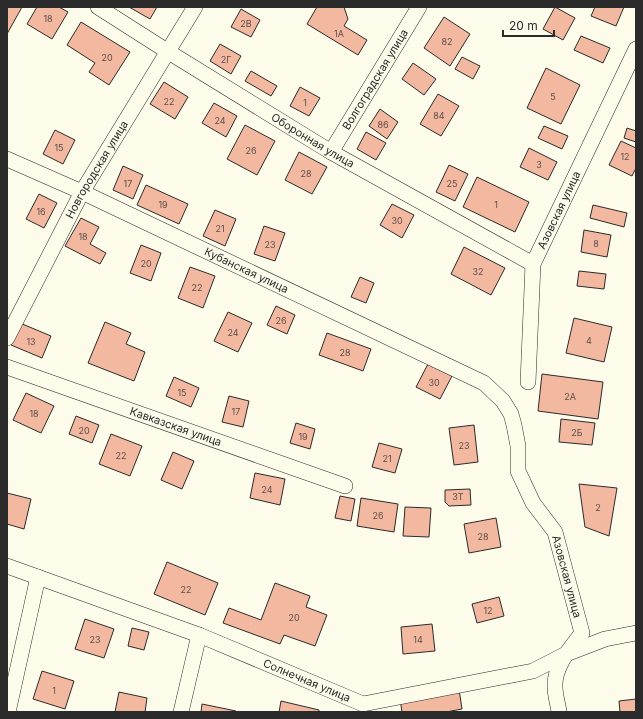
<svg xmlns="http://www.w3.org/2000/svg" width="643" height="719" font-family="Inter,sans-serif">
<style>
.building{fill:#f2b8a0;stroke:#2b2b2b}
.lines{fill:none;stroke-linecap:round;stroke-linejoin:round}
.minor-casing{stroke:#2b2b2b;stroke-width:16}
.minor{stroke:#fdfbea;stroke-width:15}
.labels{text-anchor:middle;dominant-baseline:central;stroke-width:3;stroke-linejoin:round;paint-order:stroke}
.number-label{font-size:9px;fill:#5d4e48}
.street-label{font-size:11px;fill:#2b2b2b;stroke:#fdfbea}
</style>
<rect width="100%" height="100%" fill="#fdfbea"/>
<path class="building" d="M7 7H22L7 34Z
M37 7H59L68 12 52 39 27 24Z
M129 7H157L150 19Z
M317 7H344L348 19 344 26 367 40 358 55 307 24Z
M555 7 575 18 563 40 543 29Z
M595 7H624L616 26 591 16Z
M241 9 260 20 251 37 231 27Z
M444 17 470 34 450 66 424 48Z
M81 22 130 52 109 85 89 72 95 63 67 45Z
M581 36 610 48 603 63 574 50Z
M220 44 241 56 231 74 210 61Z
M462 57 480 66 473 79 455 69Z
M413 63 436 79 424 95 402 79Z
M546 68 580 85 561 124 527 108Z
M251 71 277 86 271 96 245 81Z
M164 82 188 97 175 119 150 104Z
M300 87 320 98 309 116 290 106Z
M438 94 459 106 441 136 420 124Z
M214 103 237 116 226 137 202 123Z
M380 109 398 122 387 139 369 126Z
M245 125 275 141 257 175 227 159Z
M544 126 568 136 562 149 538 138Z
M627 128 636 131V142L624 138Z
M55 130 75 140 63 164 43 154Z
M366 132 386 143 376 160 357 149Z
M621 141 636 148V168L632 176 609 165Z
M529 148 557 162 548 180 520 167Z
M299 152 327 167 312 194 285 180Z
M449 165 468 174 455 201 436 192Z
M123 166 143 175 133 199 113 190Z
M477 177 529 202 515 232 463 207Z
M146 185 188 204 179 224 137 205Z
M39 194 57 203 44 228 26 219Z
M392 204 414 215 402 238 380 225Z
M593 205 627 213 624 227 590 218Z
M215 210 236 219 225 246 203 236Z
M81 218 99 227 90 244 106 253 100 264 65 246Z
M264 226 285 233 275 261 254 254Z
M584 230 611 235 607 257 581 252Z
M141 245 161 253 151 281 130 273Z
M464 247 505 268 491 295 451 274Z
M190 267 215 276 203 308 178 298Z
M579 271 606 274 604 289 577 286Z
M360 277 374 283 366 303 351 297Z
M276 306 295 315 287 334 267 325Z
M228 312 252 323 238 352 214 341Z
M574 318 612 327 604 362 566 353Z
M105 322 131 333 126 344 145 352 134 381 88 363Z
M20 323 51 336 42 358 11 345Z
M327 333 371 349 363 371 319 355Z
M428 364 452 376 440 399 416 387Z
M542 374 603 382 598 419 538 411Z
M174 377 199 388 191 407 166 396Z
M26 393 54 406 41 433 13 420Z
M229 396 249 401 243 427 222 422Z
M76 416 99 425 92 443 69 434Z
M561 419 595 423 592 445 559 442Z
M296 423 315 429 310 449 290 443Z
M474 425 478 462 454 465 449 428Z
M111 434 142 446 130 476 99 464Z
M379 443 402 449 395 473 372 467Z
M173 452 194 461 182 489 161 480Z
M255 473 285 479 280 505 250 498Z
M579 484 617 488 609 536 585 527Z
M470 489 471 505 449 506 445 502V490Z
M7 493 31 499 24 529 7 524Z
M340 496 355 499 351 521 335 518Z
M361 498 398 504 394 532 357 526Z
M405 507 431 508 429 537 403 536Z
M496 518 501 547 469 553 464 524Z
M167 562 218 583 205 615 154 594Z
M275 583 310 596 306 607 327 615 315 646 284 635 280 644 223 623 229 608 261 620Z
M499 597 504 616 477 623 472 604Z
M85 619 114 629 104 658 75 649Z
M432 624 435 651 403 654 401 627Z
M132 628 149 632 144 650 128 646Z
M42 671 74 681 65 709 33 699Z
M459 689 462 709 446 712H402L400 699Z
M119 692 147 698 145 712H115Z
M636 699V712H620L619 701Z
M281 701 319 710V712H279Z
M202 704 236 711V712H201Z"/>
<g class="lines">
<defs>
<g id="minor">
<path id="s1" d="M98 7 167 51 331 152 533 264"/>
<path id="s2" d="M331 152 419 7"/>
<path id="s3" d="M7 159 82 192 484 383 503 401 511 414 514 425 518 446V471L533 503 555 532 582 633C570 649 554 666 555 687 555 695 558 704 559 712"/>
<path id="s4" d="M7 338 82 192 195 7"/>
<path id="s5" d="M7 367 345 486"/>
<path id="s6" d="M528 382 533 264 636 49"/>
<path id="s7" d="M7 566 199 635 363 704 533 671 566 654 605 639 636 633"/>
<path d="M8 712 38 577"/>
<path d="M181 712 199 635"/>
</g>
</defs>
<use href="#minor" class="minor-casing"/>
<use href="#minor" class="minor"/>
</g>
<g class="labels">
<g class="number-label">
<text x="48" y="18">18</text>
<text x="246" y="23">2В</text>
<text x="339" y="33">1А</text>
<text x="447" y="41">82</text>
<text x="107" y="57">20</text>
<text x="226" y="59">2Г</text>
<text x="553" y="96">5</text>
<text x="169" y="101">22</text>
<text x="305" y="102">1</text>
<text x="439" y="115">84</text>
<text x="220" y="120">24</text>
<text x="383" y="124">86</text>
<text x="59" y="147">15</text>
<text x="251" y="150">26</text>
<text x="625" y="156">12</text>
<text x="539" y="164">3</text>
<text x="306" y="173">28</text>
<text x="128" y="183">17</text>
<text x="452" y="183">25</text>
<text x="163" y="204">19</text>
<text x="496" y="204">1</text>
<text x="41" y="211">16</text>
<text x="397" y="220">30</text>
<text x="220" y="228">21</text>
<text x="83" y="236">18</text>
<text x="596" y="243">8</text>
<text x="270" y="244">23</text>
<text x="146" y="263">20</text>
<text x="478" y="271">32</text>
<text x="197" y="287">22</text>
<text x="281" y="320">26</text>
<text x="233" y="332">24</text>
<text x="589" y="340">4</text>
<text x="31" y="341">13</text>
<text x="345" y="352">28</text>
<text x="434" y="382">30</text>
<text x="182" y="392">15</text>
<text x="570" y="396">2А</text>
<text x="236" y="411">17</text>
<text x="34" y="413">18</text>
<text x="84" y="430">20</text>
<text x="577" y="432">2Б</text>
<text x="303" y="436">19</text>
<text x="464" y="445">23</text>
<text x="121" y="455">22</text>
<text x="387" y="458">21</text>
<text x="267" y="489">24</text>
<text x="458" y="496">3Т</text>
<text x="598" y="507">2</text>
<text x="378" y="515">26</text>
<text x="483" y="536">28</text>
<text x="186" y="589">22</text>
<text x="488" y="610">12</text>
<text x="294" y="617">20</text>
<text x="95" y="639">23</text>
<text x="418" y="639">14</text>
<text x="54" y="690">1</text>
</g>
<g class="street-label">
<text stroke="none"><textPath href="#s2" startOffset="85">Волгоградская улица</textPath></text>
<text stroke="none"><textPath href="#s1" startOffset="253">Оборонная улица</textPath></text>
<text stroke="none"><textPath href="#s4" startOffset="191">Новгородская улица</textPath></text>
<text stroke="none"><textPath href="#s6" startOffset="178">Азовская улица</textPath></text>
<text stroke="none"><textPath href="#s3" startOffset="264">Кубанская улица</textPath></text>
<text stroke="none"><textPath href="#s5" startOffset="179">Кавказская улица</textPath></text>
<text stroke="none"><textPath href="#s3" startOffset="744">Азовская улица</textPath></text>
<text stroke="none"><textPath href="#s7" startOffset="321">Солнечная улица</textPath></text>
</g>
</g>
<rect width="643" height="719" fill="none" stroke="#2b2b2b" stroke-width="16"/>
<path d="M503 30v6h51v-6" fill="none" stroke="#2b2b2b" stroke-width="2"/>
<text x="509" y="30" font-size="12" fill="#2b2b2b" stroke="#fdfbea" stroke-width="3" paint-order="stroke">20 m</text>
</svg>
